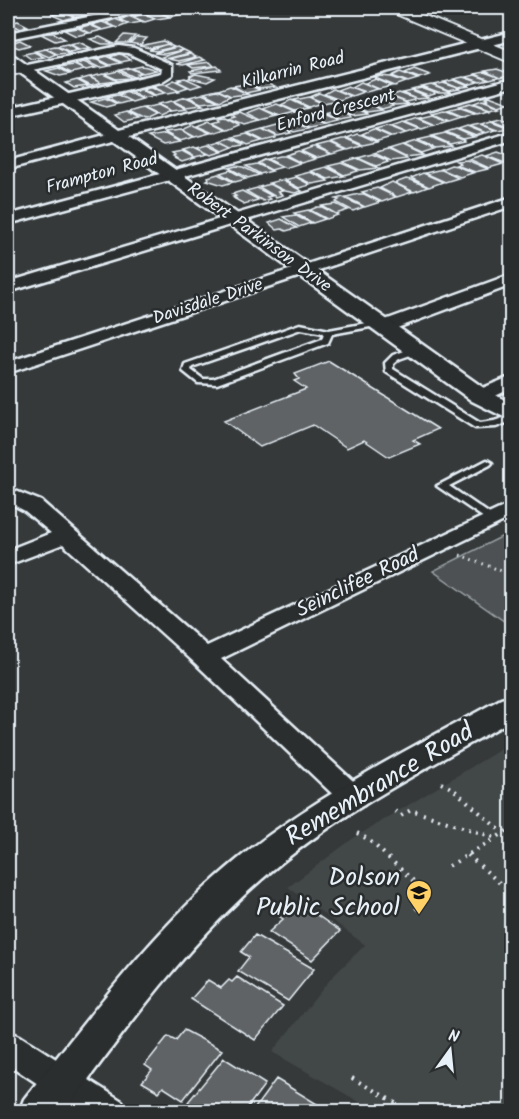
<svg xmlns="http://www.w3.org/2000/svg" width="519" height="1119" font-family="Kalam,sans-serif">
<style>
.built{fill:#424647}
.green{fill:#4d5152;stroke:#9aa1a5;stroke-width:1.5}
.building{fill:#5f6365;stroke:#e8f1f8;stroke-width:1.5}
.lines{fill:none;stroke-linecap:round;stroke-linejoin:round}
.service-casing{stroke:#e8f1f8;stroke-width:5}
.minor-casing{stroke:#e8f1f8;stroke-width:5}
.tertiary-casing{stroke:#e8f1f8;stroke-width:5}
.secondary-casing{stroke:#e8f1f8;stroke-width:4}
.path-far1{stroke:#e8f1f8;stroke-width:3;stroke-dasharray:1.5 4.5;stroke-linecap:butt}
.path{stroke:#e8f1f8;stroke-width:4;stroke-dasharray:2 6;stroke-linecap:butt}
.service{fill:#2a2d2e;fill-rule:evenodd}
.minor{fill:#2a2d2e;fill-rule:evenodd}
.tertiary{fill:#2a2d2e;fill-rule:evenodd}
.secondary{fill:#2a2d2e;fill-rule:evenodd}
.labels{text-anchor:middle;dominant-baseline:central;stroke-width:5;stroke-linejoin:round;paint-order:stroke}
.far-street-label{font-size:18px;fill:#e8f1f8;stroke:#2a2d2e}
.street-label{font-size:21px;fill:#e8f1f8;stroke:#2a2d2e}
.near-street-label{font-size:26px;fill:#e8f1f8;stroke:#2a2d2e}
.near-poi-label{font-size:26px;fill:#e8f1f8;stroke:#2a2d2e;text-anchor:end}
</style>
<rect width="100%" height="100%" fill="#35393a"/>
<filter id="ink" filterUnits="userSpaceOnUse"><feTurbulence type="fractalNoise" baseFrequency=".0167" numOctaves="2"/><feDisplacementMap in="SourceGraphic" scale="12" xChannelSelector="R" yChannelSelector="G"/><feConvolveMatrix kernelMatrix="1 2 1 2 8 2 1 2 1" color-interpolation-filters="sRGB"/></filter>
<g filter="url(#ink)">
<path class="built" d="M511 743V1111H375L272 1052 332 977 365 945 288 887 352 839Z"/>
<path class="green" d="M511 532V626L433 571Z"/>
<path class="building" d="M83 8H91L103 13 89 14 78 9Z
M168 8 181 14 171 17 158 12Z
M170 8H186L195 11 183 14Z
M78 10 88 15 75 17 65 12Z
M156 11 170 17 157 19 146 14Z
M64 12 74 17 64 20 52 15Z
M143 14 155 19 145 22 133 17Z
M129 16 142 22 130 24 120 20Z
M115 19 128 24 118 28 106 23Z
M18 21 28 26 25 27 27 28 21 29 8 23Z
M102 22 115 27 103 30 92 25Z
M89 25 102 30 90 33 79 28Z
M78 28 89 33 76 36 64 30Z
M47 33H54L65 39 55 41 41 34Z
M124 35 135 36 128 43H116Z
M100 37 114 44H102L90 39Z
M137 37 147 38 140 45 130 43Z
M20 40 30 45 19 48 8 44Z
M163 41 169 44 150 48 139 46Z
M79 42 91 48 79 49 69 44Z
M67 44 79 50 70 52 57 46Z
M167 44 174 47 156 51 149 50Z
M55 46 70 53 57 54 45 48Z
M177 47 183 50 164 54 154 53Z
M46 49 56 54 49 57 35 51Z
M184 50 190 53 166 59 162 57Z
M34 52 44 57 31 59 24 54Z
M119 54 123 55 131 60 121 62 110 57Z
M190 54 196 57 179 61 169 59Z
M106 56 121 63 110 65 98 59Z
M199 57 205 60 183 65 177 64Z
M90 59 97 60 110 66 100 68 84 60Z
M83 62 86 63 96 68 86 70 75 65Z
M210 62 214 66 193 68 188 65Z
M74 65 85 70 71 73 59 67Z
M142 66 147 67 156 70 143 73 132 68Z
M217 66 221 70 192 73 190 71Z
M59 68 70 74 60 76 46 71Z
M130 68 141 73 137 74 140 76 134 77 120 70Z
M414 69 430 75 419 78 405 73Z
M497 69 511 74V75L500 78 485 71Z
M118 71 132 78 116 79 105 74Z
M400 72 418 79 408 82 392 76Z
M484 72 498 77V78L490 80 475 74Z
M103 74 118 81 101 83 90 77Z
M196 74 215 78 207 82 189 78 192 76H189Z
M475 75 486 79 489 80 480 82 466 77Z
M380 76 391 77 406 82 395 86 375 78Z
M89 77 101 83 91 86 79 80Z
M463 77 478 82 468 85 454 79Z
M185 78 201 85 191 88 177 81 181 80 179 79Z
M376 79 392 86 379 89 365 83Z
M77 80 88 86 74 88 66 83Z
M174 80 188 87 179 90 166 84Z
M260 80 275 87 260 89 246 82Z
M453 80 468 86H470L458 88 444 82Z
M361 82 378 89 366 92 352 87Z
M157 83 165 84 179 91 168 93 151 85Z
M443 83 455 87 460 89 448 91 434 85Z
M247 84 259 90H260L246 93 233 86Z
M431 85 449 92 451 93H438L422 87Z
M230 86 248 94 231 96 218 90Z
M348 86 363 92 352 96 337 90Z
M144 87H152L165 93 155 95 143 89 146 88Z
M421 88 435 93V94L428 96 412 90Z
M333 89 350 96 340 100 324 94Z
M142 90 154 96 143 98 130 91Z
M217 90 230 96 220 101 204 93Z
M126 91 142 99 132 102 118 95 122 94 119 92Z
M412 91 424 96 428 98 417 99 403 93Z
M319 93 337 100 324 103 310 97Z
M399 93 413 98 414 100 406 102 390 96Z
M202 94 218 101 201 103 189 97Z
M118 95 130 101 119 104 107 97Z
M389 96 402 101 409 104 395 105 379 98Z
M490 96 492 97 508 103 499 106 485 100 488 99 485 98Z
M186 97 203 105 186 107 173 101Z
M309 97 321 103 309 107 294 100Z
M105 98 117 104 106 107 91 102Z
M378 99 392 105 393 106 382 109 365 102Z
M291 100 308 108 295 111 281 105Z
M482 100 500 107 490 109 474 103Z
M172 101 187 109 171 111 158 104Z
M364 102 380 109 382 110 367 112 352 106Z
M470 103 474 104 489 110 477 113 459 106Z
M277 104 295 112 280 116 263 109Z
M158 105 170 111 159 116 143 108Z
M350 106 366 113 367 114 353 116 338 110Z
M458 107 475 113 464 117 447 110Z
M142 108 155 115 144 120 128 112Z
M260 108 277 116 261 120 247 113Z
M336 110 350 116 351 118 339 120 323 113Z
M444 110 462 117 449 121 431 113Z
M126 112 138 119 124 122 115 115Z
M240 112 242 113 260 121 245 125 228 118 235 116 232 114Z
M322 114 334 119 337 121 324 124 309 117Z
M432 115 448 121 435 125 419 118Z
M225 117 240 125 228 130 213 122 220 120 218 118Z
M307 118 322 124 324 125 309 128 293 121Z
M417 118 421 120 434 125 422 129 405 122Z
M501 118 512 122V125L507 126 492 120Z
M209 121 225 129 213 133 197 126Z
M491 121 507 127 509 128 497 130 481 124Z
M292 122 305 127 308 129 294 132 280 125Z
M403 122 420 129 407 133 391 126Z
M480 124 495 130 486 133 470 126Z
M193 125 210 133 195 137 182 130Z
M277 125 291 132H289L291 133 278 136 263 129Z
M386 126 391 127 406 133 393 137 375 129Z
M467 126 484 133 476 136 458 129Z
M262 129 276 136V138L264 141 248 133Z
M373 129 391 137 378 141 362 134Z
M456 129 474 137 463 139 446 132Z
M181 130 194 137 180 141 164 132Z
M445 133 463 140 464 141 450 144 432 136Z
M165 134 180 142 163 145 148 137Z
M247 134 262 141 248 145 233 137Z
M357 134 362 135 377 142 363 145 347 138Z
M431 137 450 145 452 146 435 148 418 140Z
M231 138 244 144H242L244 145 233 147 220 141Z
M342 139H347L362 146 348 150 331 142Z
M221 141 233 147 223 151 210 144Z
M416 141 432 148H430L433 149 421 153 403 145Z
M328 143H331L346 150 332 154 316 146Z
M208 145 222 152 211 155 197 148Z
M402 145 421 154 423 155 405 157 389 149Z
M194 147 208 154 195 157 183 150Z
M312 147H315L331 154 316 158 301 151Z
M387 149 406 158 407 159 391 161 374 153Z
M182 151 195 158 182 162 174 158H176L173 156 175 155 172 153Z
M298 151H299L315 159 301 163 286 155Z
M498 152 512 157V161L505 163 486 156Z
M372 154 388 161H386L388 162 376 166 358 158Z
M482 155 503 164 489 168 469 159Z
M280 156H285L300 163 285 168 268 159Z
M357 158 376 167 378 168 360 170 343 162Z
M266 159 271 162 282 167 271 170 258 163Z
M467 160 488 169 475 172 456 165 460 163 456 161Z
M341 163 355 169 358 171 344 175 328 166Z
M257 164 272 171 260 174 246 166Z
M451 165 457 166 473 173 460 177 441 169Z
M236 166 243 167 259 175 248 178 229 168Z
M326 167 344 176 328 179 311 171Z
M230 170 246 179 235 182 220 173Z
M438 170H442L458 178 445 182 425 173Z
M310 172 327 180 328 181 312 184 295 176Z
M423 173 443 182 429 187 411 178Z
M218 174 233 182 223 185 207 180 209 179 208 177Z
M296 177 307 183 310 185 299 188 284 180Z
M406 179 411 180 428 187 414 192 395 183Z
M281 180 302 191 295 193 285 191 269 183Z
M392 182 412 192 397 197 380 188Z
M270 184 283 191 278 192 283 195 276 197 259 187Z
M257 188 272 196 267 197 270 199 263 201 246 191Z
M377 188 396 197 382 202 362 192Z
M242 191 257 199 258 200 244 204 235 199H237L233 197 236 196 232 194Z
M359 194H364L380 202 365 207 346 197Z
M343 197 348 200 364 207 353 211 336 202 339 200 336 199Z
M336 204 348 210 336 214 322 206Z
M317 207H322L338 215 327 219 310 210Z
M308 210 325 219 313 223 294 213Z
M295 215 300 218 311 223 299 227 283 217Z
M281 219 297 228 286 231 282 229 277 230 269 223Z
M329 361 438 429 413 440 420 444 389 457 364 440 347 448 313 425 260 447 224 421 306 389 294 381 299 379 295 374Z
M290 902 308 909 340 931 312 960 269 932 283 919 277 915Z
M255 935 314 969 288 1001 238 971 249 957 241 952Z
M237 977 283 1006 255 1040 191 999 208 980 221 988 229 980 232 982Z
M184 1030 222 1050 183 1100 163 1087 159 1092 142 1082 152 1070 145 1065 168 1036 176 1040Z
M224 1058 265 1084 244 1112H203L188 1102Z
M276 1079 317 1104 311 1112H252Z"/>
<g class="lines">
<defs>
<path id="service" d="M378 321H381V325L332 334 328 343 217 384 198 383 183 371 185 364 300 324 329 330ZM301 329 324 333 322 339 213 379H203L191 370 192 367Z
M416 347 420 350 419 352 399 359 393 364V369L480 423 494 421 512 415V421L496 427 475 428 386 372 385 363 393 355Z
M487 460 492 463 490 465 449 486 494 517 495 519 490 522 437 486Z"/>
<path id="minor" d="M134 8H152L147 11 8 39V33Z
M119 46 134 48 172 65V75L161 82 8 116V108L161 73 162 69 128 53 119 52 8 75V69Z
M512 79V87L8 224V215Z
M116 132 123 136 121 139 8 169V161Z
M512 132V140L8 292V282Z
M512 197V206L8 373V362Z
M512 274V285L389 331H377L374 327 377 323Z
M512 376V388L487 400H473L471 396 473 392Z
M8 488 41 501 207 646 512 503V517L221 659 364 791 368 798 364 805 354 808 344 805 195 663 63 544 8 565V550L51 533 25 511 8 502Z
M8 1031 20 1036 122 1101 127 1112H80L8 1064Z"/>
<path id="tertiary" d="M512 32V40L129 137 488 391 512 404V421L472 401 8 64V54L13 55 119 130Z
M512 696V720C426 769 336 814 262 879 185 946 125 1030 64 1112H19L24 1099C91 1015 155 927 238 859 318 794 412 748 501 699Z"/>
<path id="secondary" d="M387 8H406L512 52V63L389 11Z"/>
</defs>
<use href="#service" class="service-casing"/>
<use href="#minor" class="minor-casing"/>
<use href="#tertiary" class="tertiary-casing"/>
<use href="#secondary" class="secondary-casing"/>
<path class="path-far1" d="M460 555 512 575"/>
<path class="path" d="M441 783 453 789 503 833
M395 811 401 816 411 810 496 838 512 827
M357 833 369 840 419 886 422 884
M468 855 512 894
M449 866 496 838
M416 910 425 897 419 886
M352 1078 412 1112"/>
<use href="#service" class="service"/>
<use href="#minor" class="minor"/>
<use href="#tertiary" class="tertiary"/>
<use href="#secondary" class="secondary"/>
</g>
</g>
<defs>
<symbol id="school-pin" viewBox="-11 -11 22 30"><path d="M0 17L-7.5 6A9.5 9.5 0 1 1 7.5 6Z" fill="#ffd166" stroke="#2a2d2e"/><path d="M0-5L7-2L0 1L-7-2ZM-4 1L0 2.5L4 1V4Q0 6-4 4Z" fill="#111"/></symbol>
</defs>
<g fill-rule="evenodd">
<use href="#school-pin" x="404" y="878" width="30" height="40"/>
</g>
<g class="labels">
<g class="far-street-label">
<text transform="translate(293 71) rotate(-14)">Kilkarrin Road</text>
<text transform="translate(336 111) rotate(-15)">Enford Crescent</text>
<text transform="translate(102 174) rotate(-15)">Frampton Road</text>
<text transform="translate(259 238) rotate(36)">Robert Parkinson Drive</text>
<text transform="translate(208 302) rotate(-18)">Davisdale Drive</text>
</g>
<g class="street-label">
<text transform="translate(358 583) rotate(-26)">Seinclifee Road</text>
</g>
<g class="near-street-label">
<text transform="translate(380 785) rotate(-31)">Remembrance Road</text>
</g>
<g class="near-poi-label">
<text x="400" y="878">Dolson<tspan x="400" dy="30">Public School</tspan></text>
</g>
</g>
<rect width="519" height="1119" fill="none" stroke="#2a2d2e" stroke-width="30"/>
<rect x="15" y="15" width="489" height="1089" fill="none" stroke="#e8f1f8" stroke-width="2" filter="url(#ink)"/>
<g transform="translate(450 1050) rotate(15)" stroke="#2a2d2e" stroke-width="4.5" paint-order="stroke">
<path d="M0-4.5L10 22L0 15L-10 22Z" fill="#e8f1f8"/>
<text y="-9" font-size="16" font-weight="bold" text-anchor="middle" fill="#e8f1f8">N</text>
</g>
</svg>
